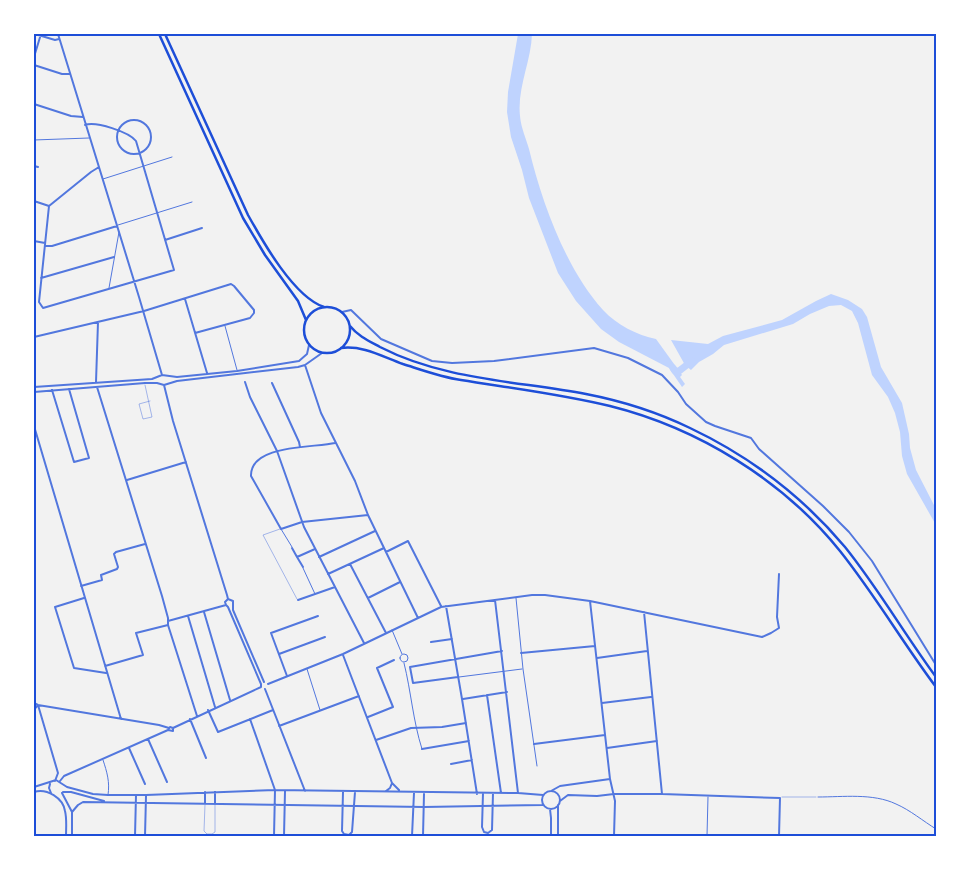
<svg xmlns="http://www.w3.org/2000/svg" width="970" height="870" font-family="'Zilla Slab',serif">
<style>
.water{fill:#bfd3fe}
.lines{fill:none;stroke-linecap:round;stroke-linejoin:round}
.river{stroke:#bfd3fe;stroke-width:7}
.service{stroke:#5277de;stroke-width:0.5}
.pedestrian{stroke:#5277de;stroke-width:1}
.minor{stroke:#5277de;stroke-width:2}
.primary{stroke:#1d4ed8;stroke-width:2.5}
.neatline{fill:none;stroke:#1d4ed8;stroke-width:2}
</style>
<rect width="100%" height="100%" fill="#f2f2f2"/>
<path class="water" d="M518 34H532C531 62 517 88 520 116 521 128 526 138 529 149 542 203 566 269 603 310 617 325 637 335 656 339L682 375 680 377 685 384 682 387 669 368 619 342 601 329 576 301 558 273 529 198 522 170 511 137 507 112 508 92Z
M831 294 848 300 862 309 867 317 881 367 902 403 909 434 910 448 916 470 936 509V525L907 474 902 456 900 432 895 413 888 397 872 375 858 323 852 311 841 305 829 306 810 314 793 324 724 345 713 354 699 362 691 370 685 365 671 340 708 344 723 336 782 320 816 301Z"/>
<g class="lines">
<path class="river" d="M673 368 675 371H679L692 361"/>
<path class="service" d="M145 385 152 417 143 419 139 404 150 401
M280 529 263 535 297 599
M782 797H816
M205 805 204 831 207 834H212L215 832V804"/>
<path class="pedestrian" d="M34 140 89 138
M103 179 172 157
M118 225 192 202
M109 288 119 232
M225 326 237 370
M281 529 292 547
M303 568 315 594
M516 598 523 669 537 766
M392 630 402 654
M400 658a4 4 0 1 1 8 0a4 4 0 1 1-8 0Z
M404 663C411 691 413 721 422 749
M307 669 320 710
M459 677 522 669
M103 760C107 772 110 782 108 795
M818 797C843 797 873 793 896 804 910 810 923 821 936 829
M707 836 708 797"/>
<path class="minor" d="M35 34 55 40 59 39
M58 34 139 297 162 375
M34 57 41 34
M34 65 62 74H70
M34 104 71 116 83 117
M117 137a17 17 0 1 1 34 0a17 17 0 1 1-34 0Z
M85 125C96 121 129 132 136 141L174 270 43 308 39 302 49 206 91 172 99 167
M34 166 38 167
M34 201 49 206
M165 240 202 228
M34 241 45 243
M45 246H52L117 226
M41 278 114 257
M185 299 207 373
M342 312 351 310 381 339 432 361 452 363 494 361 594 348 628 358 662 375 678 392 686 404 706 422 715 426 751 438 759 449 823 506 849 532 872 561 936 665
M34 337 144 311 231 284 234 286 254 310V313L250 318 195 333
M305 365 321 413 355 481 368 515 418 618
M96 382 98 322
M245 382 250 397 277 451 304 527 364 643
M272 383 299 442 300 447
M164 385 173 421 227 595 228 599 233 601V610L264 682
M164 385 177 381 298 367 305 365 322 353
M34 387 152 379 162 375 177 377 237 371 299 361 307 354 309 345
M97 387 162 596 168 618V625L197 716
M52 390 74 462 89 458 69 389
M34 392 145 383H157L164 385
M34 426 121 719
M335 443C314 448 250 444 251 476L281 529 302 522 368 515
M127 480 186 462
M292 548 297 557 315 549
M386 552 408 541 441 606
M297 557 303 567
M319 557 375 531
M350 564 386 633
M328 574 384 548
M81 586 102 580 101 575 117 569 118 567 114 554 116 552 145 544
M84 598 55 607 74 668 106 673
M368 598 400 582
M228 599 225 602 226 605 228 607 261 684V687
M298 600 335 587
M495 600 518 793
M590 601 610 779 615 801 614 836
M446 606 462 699 477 794
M204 612 230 700
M644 612 662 794
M188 616 215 707
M168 621 226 605
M431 642 452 639
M521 653 595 646
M279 654 325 637
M343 655 392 783 399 790
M597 658 647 651
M105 666 143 655 136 633 168 625
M287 676 271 633 318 616
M458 677 413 683 410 667 502 651
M268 684 343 654 441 607 532 595H545L590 601 762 637 771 633 779 628 777 617 779 574
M265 689 305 791
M487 695 501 793
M463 699 507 692
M34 703 38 705 159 725 169 728
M602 703 651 697
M38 705 58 773 55 781
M34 710 38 705
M208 710 218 732 273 710
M368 717 393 707 377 668 394 660
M190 719 206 758
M250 719 275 790 274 836
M279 726 359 696
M168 730 173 731V728
M148 739 167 782
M376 740 411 728 442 727 466 723
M534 744 605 735
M129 748 145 784
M607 748 657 741
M422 749 469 741
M451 764 472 760
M60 781 64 776 168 730 170 727 173 728 261 687
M50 784 49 788 51 793
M34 787 56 780 67 787 93 794 108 795H146L275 790 518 793 543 795
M542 800a9 9 0 1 1 18 0a9 9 0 1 1-18 0Z
M386 791 390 788 392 783
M551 791 560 786 610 779
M34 792C47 788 63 798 65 811 67 819 66 828 66 836
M63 792H71L104 801
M343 792 342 831 344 834 349 835 352 832 355 792
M62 793 72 812V836
M483 793 482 827 484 832 488 833 492 830 493 793
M560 801 568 795 597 796 614 794H662L780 798 779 836
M205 804V792
M215 804V792
M558 805V836
M550 809 551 818V836
M72 812 78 805 83 802 424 807 543 805
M135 836 136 795
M145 836 146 796
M284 836 285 791
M412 836 414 793
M423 836 424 794"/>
<path class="primary" d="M159 34 243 218 265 255 298 301 306 320
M165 34 248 215C263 242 294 297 324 307
M304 330a23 23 0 1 1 46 0a23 23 0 1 1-46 0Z
M350 326C358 336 369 341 380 347 444 380 517 381 586 394 622 401 657 412 690 428 749 456 803 497 845 547 878 588 905 635 936 677
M341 348C363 345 383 357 403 364 422 370 441 377 461 380 511 388 561 394 610 406 698 428 783 480 840 551 875 595 903 643 936 687"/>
</g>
<rect width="970" height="870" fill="none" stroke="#ffffff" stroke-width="70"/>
<rect x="35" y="35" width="900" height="800" class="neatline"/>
</svg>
